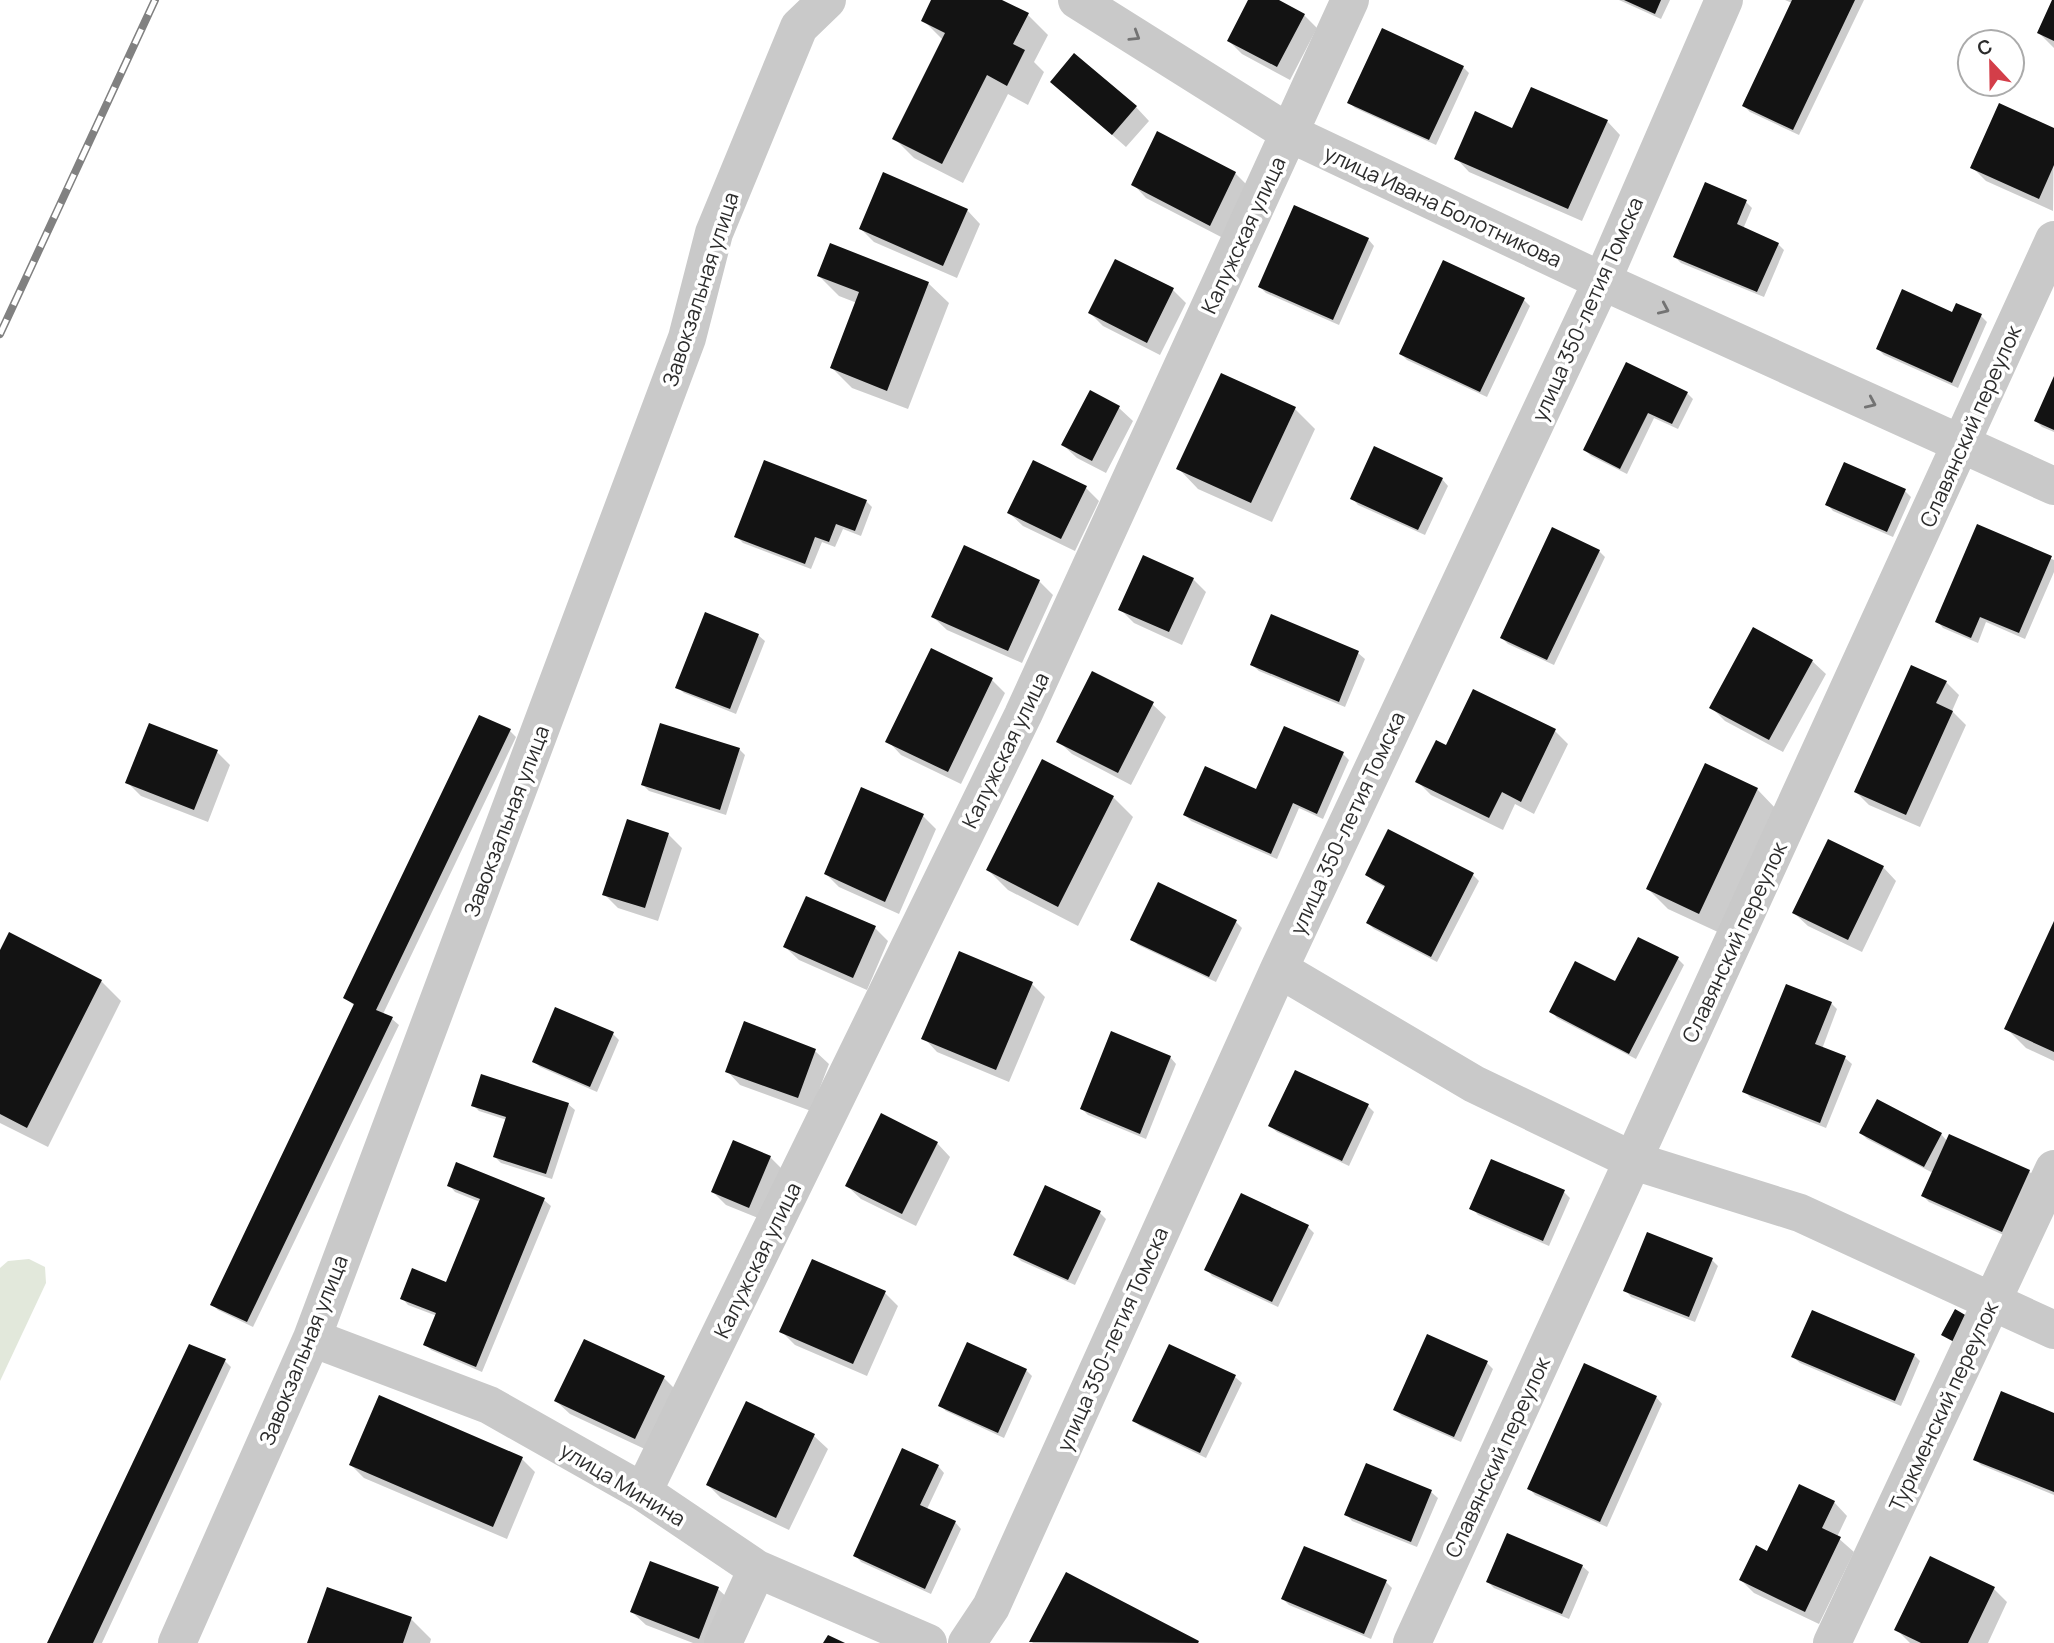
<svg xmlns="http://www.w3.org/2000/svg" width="2054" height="1643" font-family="Manrope,sans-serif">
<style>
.green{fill:#e2e8db}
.shadow{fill:#0003}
.building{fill:#131313}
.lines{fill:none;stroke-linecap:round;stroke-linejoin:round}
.street{stroke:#c9c9c9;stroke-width:38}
.rail-casing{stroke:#818181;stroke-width:8}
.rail{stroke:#fff;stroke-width:5;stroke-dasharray:16;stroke-linecap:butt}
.oneway{stroke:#737373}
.labels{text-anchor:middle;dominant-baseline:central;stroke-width:7;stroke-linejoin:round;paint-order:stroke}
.street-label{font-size:21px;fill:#2c2c2c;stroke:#fff}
</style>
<rect width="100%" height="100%" fill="#fff"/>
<path class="green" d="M29 1259 45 1267 46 1283 0 1381V1268L8 1261Z"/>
<path class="shadow" d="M933 0H999L1028 15 1048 35 1034 62 1044 72 1028 105 1008 94 963 183 914 158 894 138 943 40 923 20Z
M1250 0H1275L1304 15 1317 28 1290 80 1242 54 1229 41Z
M1619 0H1670L1661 19Z
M1785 0H1864L1799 135 1750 112 1744 106 1792 3Z
M2054 1V48L2039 33Z
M1463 67 1469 73 1436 145 1355 108 1349 102Z
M1052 82 1136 107 1149 121 1126 147Z
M1607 121 1620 135 1582 221 1469 172 1456 158 1513 130Z
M2054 130 2053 211 1986 181 1973 168Z
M1235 173 1249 187 1223 238 1146 198 1133 184Z
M1746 202 1752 208 1743 229 1778 244 1784 250 1764 297 1681 263 1675 257Z
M967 210 980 224 957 278 874 242 861 229Z
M1368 239 1374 246 1339 325 1266 293 1260 287Z
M819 276 928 283 949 303 908 409 852 388 832 368 857 303 839 296Z
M1173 290 1186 303 1160 355 1103 326 1090 313Z
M1524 300 1530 306 1487 397 1407 360 1401 354Z
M1953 314 1981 316 1987 322 1958 388 1884 355 1878 349Z
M1627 364 1687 393 1693 399 1678 429 1654 418 1627 474 1591 456 1585 450Z
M2054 380V432L2042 427 2036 421Z
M1090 393 1119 408 1133 421 1106 473 1077 458 1063 445Z
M1295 409 1315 429 1272 522 1198 489 1178 468Z
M1442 479 1448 486 1425 535 1358 505 1352 498Z
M1086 488 1099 501 1075 551 1023 526 1009 513Z
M1905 491 1911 497 1893 537 1833 511 1827 504Z
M866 501 872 507 861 536 843 529 835 547 822 542 811 569 743 543 736 536Z
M1978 526 2054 560V572L2025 639 1986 622 1978 643 1943 628 1937 621Z
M1599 551 1605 557 1554 665 1508 644 1502 638Z
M1193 579 1206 592 1182 645 1134 623 1120 609Z
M1039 581 1053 595 1022 663 947 630 933 617Z
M1272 617 1358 653 1365 659 1345 707 1259 671 1252 665Z
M758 635 765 641 736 714 684 693 677 687Z
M1812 661 1826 674 1783 752 1725 721 1711 707Z
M992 680 1005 693 961 784 901 755 888 741Z
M1946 682 1959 695 1952 711 1966 725 1920 827 1869 805 1856 792Z
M1152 704 1166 717 1131 785 1072 754 1058 741Z
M510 731 516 737 383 1014 392 1019 399 1025 253 1327 218 1310 212 1304 355 1006 345 998Z
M1555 731 1568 744 1534 814 1515 804 1503 830 1431 795 1417 781 1447 747Z
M739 749 745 755 726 815 649 791 643 785Z
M217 752 230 765 208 822 141 796 127 782Z
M1343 754 1349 760 1323 819 1299 808 1277 859 1191 821 1185 815 1257 791Z
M1757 789 1777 810 1720 933 1668 909 1648 889Z
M1113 797 1133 817 1078 926 1008 890 988 870Z
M923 816 936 829 899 914 839 887 826 874Z
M668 834 682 848 658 921 618 908 604 894Z
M1883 867 1896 881 1862 952 1808 926 1794 913Z
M1367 875H1473L1479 881 1437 962 1374 929 1368 923 1386 888 1373 881Z
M1236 922 1242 928 1216 982 1138 945 1132 939Z
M2054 925V1061L2026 1048 2006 1028Z
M875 928 888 941 867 990 799 960 785 947Z
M0 954 101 981 121 1001 48 1147 0 1123Z
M1678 959 1684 965 1636 1059 1557 1018 1551 1011Z
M1032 984 1045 997 1009 1082 937 1052 924 1038Z
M1831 1003 1837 1009 1822 1049 1845 1058 1852 1064 1826 1128 1751 1098 1744 1091Z
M613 1034 619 1040 597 1092 540 1067 534 1061Z
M815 1051 829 1064 811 1111 740 1085 727 1071Z
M1170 1057 1176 1064 1146 1139 1088 1115 1082 1109Z
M568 1104 575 1110 552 1179 501 1163 495 1157 507 1120 479 1111 473 1105Z
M1368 1106 1374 1112 1349 1166 1277 1132 1270 1126Z
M1861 1133 1941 1134 1947 1141 2029 1171 2035 1178 2008 1237 1929 1202 1923 1196 1933 1173 1867 1139Z
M937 1143 950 1157 916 1226 861 1199 847 1186Z
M770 1157 783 1170 763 1220 726 1205 713 1192Z
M457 1164 544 1200 551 1206 482 1372 431 1350 425 1344 437 1316 408 1305 402 1298 447 1284 480 1202 455 1192 449 1185Z
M1564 1192 1570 1198 1549 1246 1478 1215 1472 1208Z
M1100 1213 1106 1219 1075 1285 1021 1261 1015 1255Z
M1308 1227 1314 1233 1278 1307 1212 1276 1206 1269Z
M1712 1260 1718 1266 1695 1322 1631 1297 1625 1290Z
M885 1293 898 1306 867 1376 795 1345 782 1332Z
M1170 1346 1235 1377 1242 1383 1206 1458 1140 1426 1134 1420Z
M1914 1355 1920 1361 1901 1406 1800 1363 1793 1357Z
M225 1361 231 1367 102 1643H48Z
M1487 1363 1493 1369 1461 1442 1402 1416 1395 1410Z
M1026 1370 1032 1376 1004 1438 946 1411 940 1405Z
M664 1378 677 1391 649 1451 570 1414 556 1401Z
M1656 1397 1662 1404 1607 1527 1535 1495 1529 1488Z
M2054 1415V1495L1981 1465 1975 1459Z
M814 1436 828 1449 789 1530 721 1498 708 1485Z
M522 1459 535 1472 507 1539 364 1478 351 1465Z
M1367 1465 1431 1492 1438 1498 1417 1547 1352 1521 1346 1514Z
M938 1466 944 1473 927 1509 955 1522 961 1529 931 1594 861 1562 855 1555Z
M1834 1502 1847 1516 1837 1537 1854 1552 1819 1624 1754 1593 1741 1580 1768 1553Z
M1582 1566 1589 1572 1569 1619 1494 1588 1488 1582Z
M1386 1582 1392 1588 1371 1639 1289 1605 1283 1599Z
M718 1589 732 1602 716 1643H693L646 1625 632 1612Z
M1994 1589 2007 1602 1988 1643H1910L1896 1629Z
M411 1619 431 1639 430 1643H309Z
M1032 1642H1198L1199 1643H1033Z"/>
<path class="building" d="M931 0H1002L1029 13 1013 44 1025 50 1007 86 987 75 942 164 892 139 945 33 921 21Z
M1248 0H1279L1305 14 1277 67 1227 41Z
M1624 0H1661L1655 14Z
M1792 0H1855L1793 130 1742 106Z
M2052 0H2054V41L2037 33Z
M1382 28 1464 66 1429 140 1347 103Z
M1074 53 1137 106 1112 135 1050 82Z
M1531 87 1608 120 1568 209 1454 159 1475 111 1512 128Z
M1999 103 2054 128V165L2039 199 1970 168Z
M1157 131 1236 172 1210 226 1131 185Z
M883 172 968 209 943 266 859 229Z
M1705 182 1747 200 1737 224 1779 243 1757 292 1673 257Z
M1294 205 1369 238 1333 320 1258 287Z
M830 243 929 282 887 391 830 368 859 292 817 276Z
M1115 259 1174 288 1147 343 1088 313Z
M1443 260 1525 298 1480 392 1399 354Z
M1902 289 1952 312 1956 303 1982 314 1952 383 1876 349Z
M1626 362 1688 392 1672 424 1648 413 1620 469 1583 450Z
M1221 373 1296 407 1251 503 1176 469Z
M2054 376V430L2034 421Z
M1090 390 1120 406 1092 461 1061 445Z
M1374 446 1443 478 1418 530 1350 499Z
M764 460 867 500 855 531 836 524 829 542 815 537 805 564 734 537Z
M1033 460 1087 486 1061 539 1007 513Z
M1844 462 1906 489 1887 532 1825 505Z
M1977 524 2052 556 2019 633 1980 617 1971 638 1935 622Z
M1552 527 1600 550 1547 660 1500 638Z
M964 545 1040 580 1008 651 931 617Z
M1143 555 1194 578 1169 632 1118 610Z
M705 612 759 634 730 709 675 688Z
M1271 614 1359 651 1339 702 1250 665Z
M1753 627 1813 660 1769 740 1709 708Z
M931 648 993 678 948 772 885 742Z
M1911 665 1947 681 1936 703 1953 711 1906 815 1854 792Z
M1092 671 1154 702 1118 773 1056 742Z
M1473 689 1556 729 1521 802 1502 792 1489 818 1415 782 1436 740 1446 745Z
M479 715 511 729 376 1010 393 1017 247 1322 210 1305 354 1004 343 998Z
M149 723 218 750 194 810 125 783Z
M660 723 740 748 720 810 641 785Z
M1284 726 1344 752 1317 814 1293 803 1271 854 1183 815 1205 766 1256 789Z
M1042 759 1114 796 1058 907 986 870Z
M1705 763 1758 788 1699 914 1646 889Z
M861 787 924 814 885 902 824 874Z
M627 819 669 833 645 908 602 895Z
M1388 829 1474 873 1431 957 1366 923 1385 886 1365 875Z
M1828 839 1884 866 1848 940 1792 913Z
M1158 882 1237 920 1209 977 1130 940Z
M806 896 876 926 853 978 783 947Z
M2054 921V1052L2004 1029Z
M9 932 102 980 27 1128 0 1114V950Z
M1638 937 1679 957 1629 1054 1549 1012 1575 961 1615 981Z
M959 951 1033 982 996 1070 921 1039Z
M1786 984 1832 1002 1815 1044 1846 1056 1820 1123 1742 1092Z
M555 1007 614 1032 590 1087 532 1062Z
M744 1021 816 1049 798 1098 725 1072Z
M1111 1031 1171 1056 1140 1134 1080 1109Z
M1295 1070 1369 1104 1342 1161 1268 1126Z
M481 1074 569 1103 546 1174 493 1157 506 1117 471 1106Z
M1877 1099 1942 1133 1924 1167 1859 1133Z
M881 1113 938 1142 902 1214 845 1186Z
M1949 1134 2030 1170 2002 1232 1921 1196Z
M733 1140 771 1156 749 1208 711 1192Z
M1491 1159 1565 1190 1543 1241 1469 1209Z
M456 1162 545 1198 476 1367 423 1345 436 1313 400 1299 412 1268 446 1282 480 1199 447 1186Z
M1045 1185 1101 1211 1068 1280 1013 1255Z
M1241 1193 1309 1225 1272 1302 1204 1270Z
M1647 1232 1713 1258 1689 1317 1623 1291Z
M812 1259 886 1291 853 1364 779 1332Z
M1955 1309 1972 1319 1958 1344 1941 1335Z
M1812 1310 1915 1354 1895 1401 1791 1357Z
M1427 1334 1488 1361 1454 1437 1393 1410Z
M584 1339 665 1376 635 1439 554 1401Z
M967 1342 1027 1369 998 1433 938 1406Z
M189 1344 226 1359 93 1643H47Z
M1169 1344 1236 1375 1200 1453 1132 1421Z
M1584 1363 1657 1396 1600 1522 1527 1489Z
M2001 1391 2054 1413V1492L1973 1460Z
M379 1395 523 1457 493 1527 349 1465Z
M746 1401 815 1434 776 1518 706 1485Z
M902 1448 939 1465 920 1505 956 1521 925 1589 853 1556Z
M1366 1463 1432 1490 1411 1542 1344 1515Z
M1799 1484 1835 1501 1822 1528 1841 1537 1805 1612 1739 1580 1756 1545 1767 1551Z
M1507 1533 1583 1565 1562 1614 1486 1582Z
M1304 1546 1387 1580 1364 1634 1281 1599Z
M1930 1556 1995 1587 1968 1643H1921L1894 1630Z
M650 1561 719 1587 699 1639 630 1612Z
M1066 1572 1199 1641 1198 1643 1029 1642Z
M327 1587 412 1617 403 1643H307Z
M828 1635 845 1643H823Z"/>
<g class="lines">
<path class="street" d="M1077 0 1289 133 1602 281 2054 486
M1279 969 1474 1084 1634 1161 1800 1213 2054 1330
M312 1338 489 1405 643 1492 757 1569 928 1643
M643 1492 1023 715 1350 0
M177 1643 312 1338 687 338 714 233 799 27 827 0
M723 1643 757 1569
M967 1643 991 1607 1279 969 1602 281 1724 0
M1412 1643 2054 240
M1832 1643 2054 1169"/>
<defs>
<path id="rail" d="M0 334 155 0"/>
</defs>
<use href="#rail" class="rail-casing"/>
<use href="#rail" class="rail"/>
</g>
<defs><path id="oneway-chevron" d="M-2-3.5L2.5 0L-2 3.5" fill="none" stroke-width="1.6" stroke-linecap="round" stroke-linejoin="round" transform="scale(1.75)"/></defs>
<g class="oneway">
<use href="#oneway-chevron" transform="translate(1135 36) rotate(32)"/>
<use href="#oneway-chevron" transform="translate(1664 309) rotate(24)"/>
<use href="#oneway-chevron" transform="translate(1871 403) rotate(24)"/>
</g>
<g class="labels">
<g class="street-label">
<text transform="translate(1443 206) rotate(25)">улица Ивана Болотникова</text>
<text transform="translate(1243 235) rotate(-65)">Калужская улица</text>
<text transform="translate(700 289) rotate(-72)">Завокзальная улица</text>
<text transform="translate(1587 309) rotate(-66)">улица 350-летия Томска</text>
<text transform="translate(1970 426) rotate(-66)">Славянский переулок</text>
<text transform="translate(1005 750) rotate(-64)">Калужская улица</text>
<text transform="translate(506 821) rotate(-69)">Завокзальная улица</text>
<text transform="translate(1347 823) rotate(-65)">улица 350-летия Томска</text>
<text transform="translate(1734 942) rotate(-65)">Славянский переулок</text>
<text transform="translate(757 1260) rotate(-64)">Калужская улица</text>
<text transform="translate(1112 1339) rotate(-66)">улица 350-летия Томска</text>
<text transform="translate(303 1350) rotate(-68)">Завокзальная улица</text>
<text transform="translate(1943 1406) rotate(-65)">Туркменский переулок</text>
<text transform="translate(1497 1457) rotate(-65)">Славянский переулок</text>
<text transform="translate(623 1484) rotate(31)">улица Минина</text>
</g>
</g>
<g transform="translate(1991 63) rotate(338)"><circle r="33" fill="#ffffff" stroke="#ababab" stroke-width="2"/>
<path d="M0-5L12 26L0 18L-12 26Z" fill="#d33e49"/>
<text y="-10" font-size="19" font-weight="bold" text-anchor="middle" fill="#2c2c2c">С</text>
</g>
</svg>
